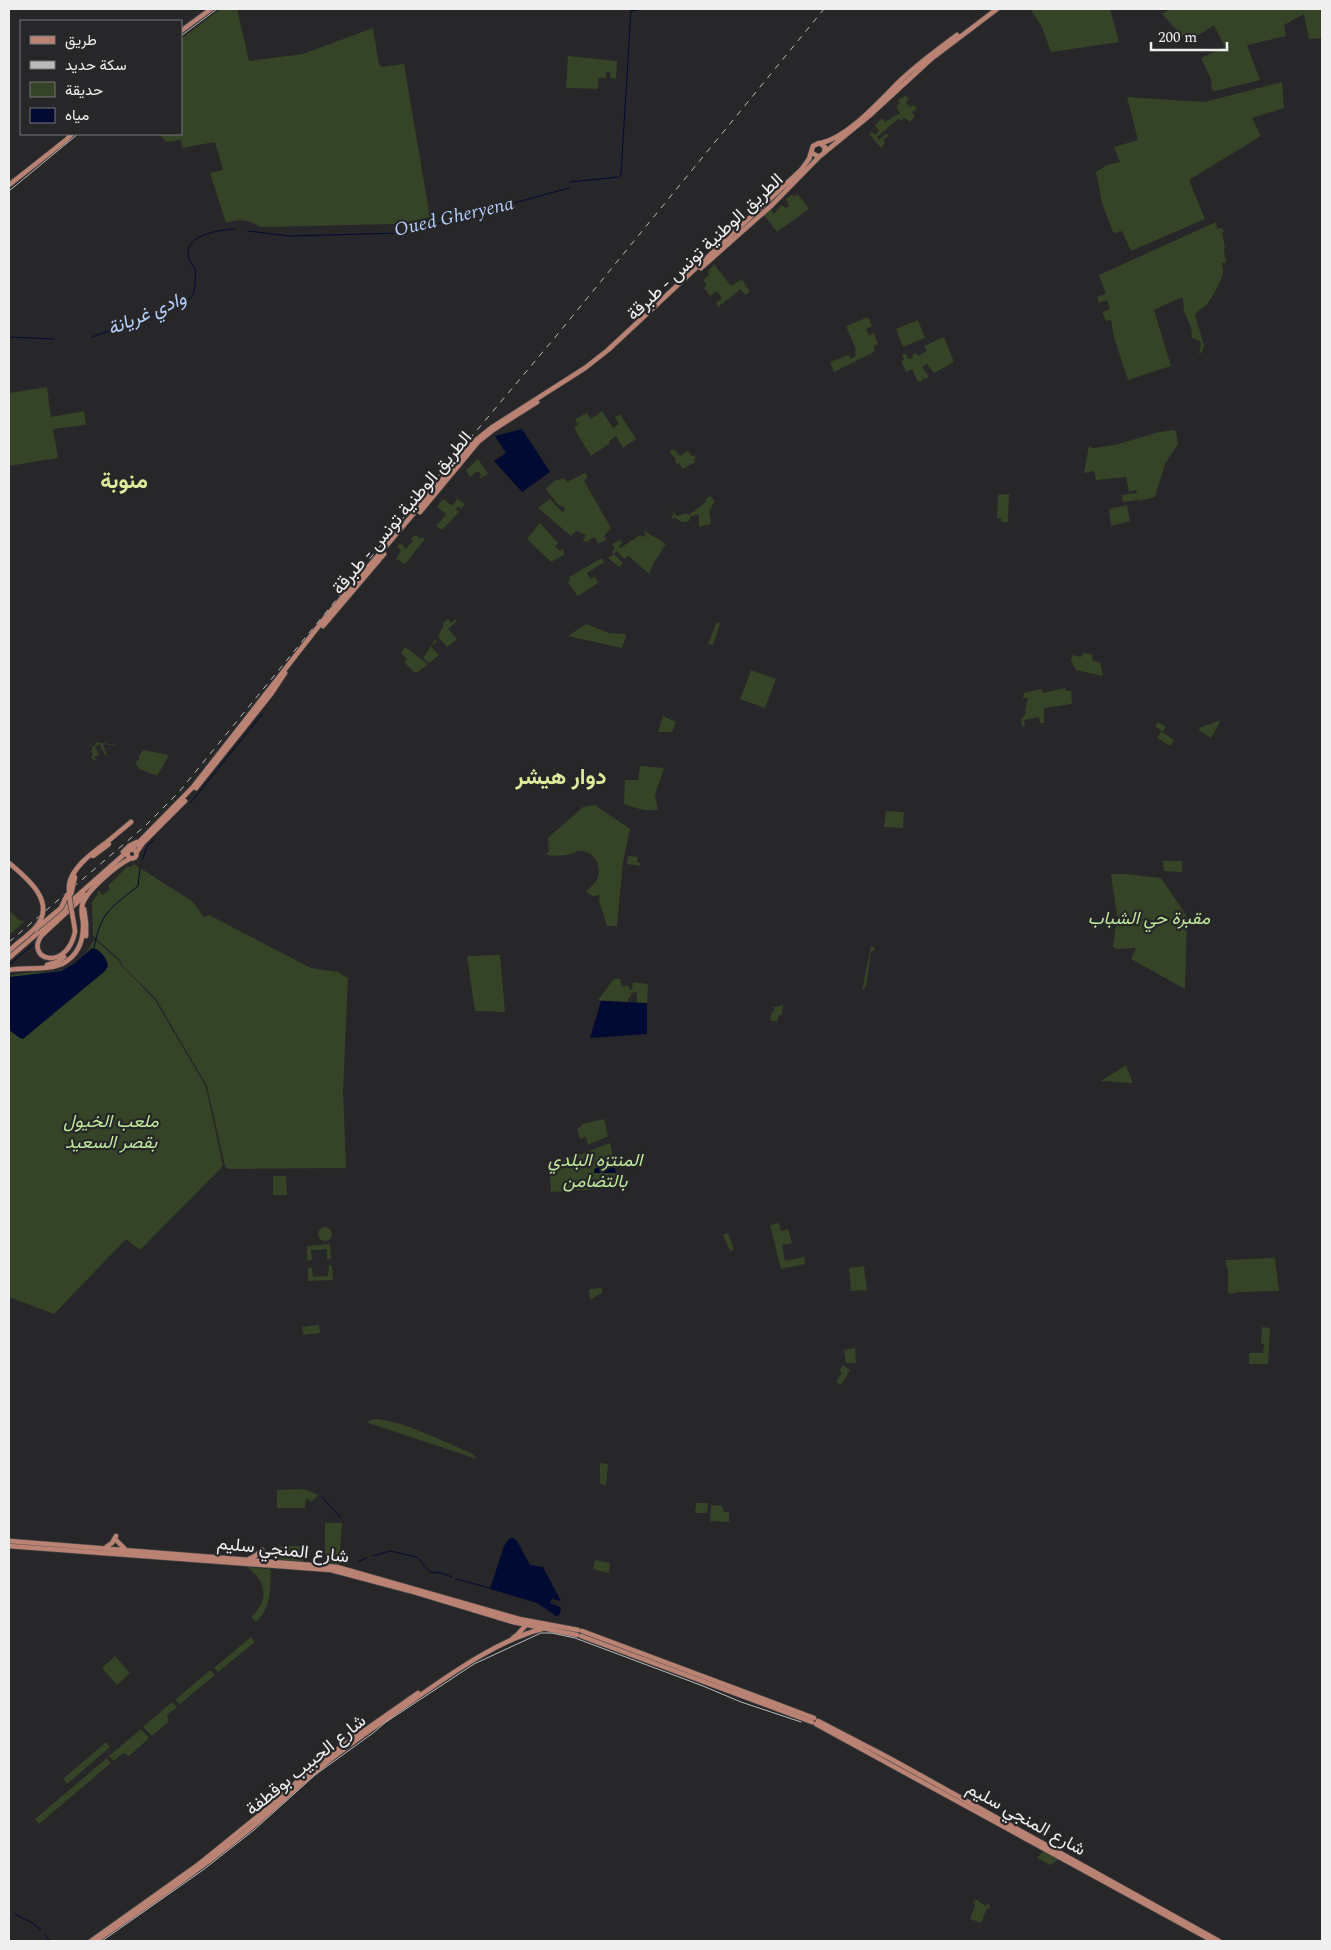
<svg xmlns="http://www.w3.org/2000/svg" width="1331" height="1950" font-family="Spectral,Vazirmatn,serif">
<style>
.green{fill:#354426}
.water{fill:#000a32}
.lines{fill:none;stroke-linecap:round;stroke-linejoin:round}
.stream{stroke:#000a32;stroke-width:1}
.major-casing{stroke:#464547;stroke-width:6}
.major{stroke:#ba8272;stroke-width:4.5}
.tram{stroke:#bbbbbc;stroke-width:1}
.rail{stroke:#bbbbbc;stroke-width:1;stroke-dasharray:6 6;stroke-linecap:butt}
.major-bridge-casing{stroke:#464547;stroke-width:6;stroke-linecap:butt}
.major-bridge{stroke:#ba8272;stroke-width:4.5}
.labels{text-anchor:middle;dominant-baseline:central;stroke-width:4.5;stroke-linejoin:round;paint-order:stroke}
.street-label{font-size:18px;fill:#efeff0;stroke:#272628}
.park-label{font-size:18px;font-style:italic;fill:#bee899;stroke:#272628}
.water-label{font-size:19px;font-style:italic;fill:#b6cffb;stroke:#272628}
.district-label{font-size:22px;font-weight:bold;fill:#dfe99b;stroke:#272628}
</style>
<rect width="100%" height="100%" fill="#272628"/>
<path class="green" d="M220 9H237L249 61 303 54 373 28 379 65 382 67 404 64 430 217 397 224 260 227C248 219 240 219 226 223L210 173 223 170 215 142 182 148 181 140 166 142 159 134H181V39Z
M1030 9H1110L1119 42 1051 52 1041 25Z
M1170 9H1322V38L1309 39 1304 14 1284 25 1286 36 1247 45 1260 80 1215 91 1212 90 1211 79 1201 58 1225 47 1214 25 1188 42 1162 14Z
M568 56 617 61 616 79 610 78V72H606V78H598V89L566 88Z
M1282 82 1284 108 1252 118 1261 136 1189 180 1205 219 1131 251 1122 231 1115 233 1113 232 1102 203 1096 172 1107 165 1120 162 1114 147 1138 140 1127 97 1204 102Z
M905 96 909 98 906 103 910 107 914 105 917 109 912 112 915 116 910 122 905 118 901 120 898 119 877 137 879 140 886 134 889 135 883 140 885 143 881 148 869 134 872 132 875 135 879 131 875 125 882 118 885 122 900 113 896 107 900 103 898 100Z
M798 194 809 209 777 232 764 215 770 209 774 214 781 205 786 208 789 206 786 199 791 195 794 196Z
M1216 222 1217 229 1222 228 1224 232 1222 233 1225 248 1224 249 1226 263H1222C1222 266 1223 268 1223 271 1223 278 1211 300 1207 304 1203 309 1198 309 1195 315L1204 345 1202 352 1199 354 1201 344 1200 341 1192 338 1191 327 1184 312 1183 298H1180L1154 310 1171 366 1128 380 1114 337 1111 320 1106 321 1102 312 1110 309 1107 300 1099 303 1097 297 1106 294 1099 275Z
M713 263 731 286 742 279 750 292 745 295 741 289 718 307 716 303 722 298 717 291 710 296 704 288 707 285 703 280 709 275 708 271 713 266Z
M868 317 872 326 866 329 869 335 874 333 878 344 874 346V352L834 372 830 362 849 355 850 359 856 356 855 351 856 350 846 326Z
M918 320 925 338 903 347 896 329Z
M944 337 954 362 934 373 927 364 922 367 929 376 926 379 922 377 923 380 918 382 912 369 906 372 901 361 904 360 902 355 906 354 908 359 913 358 912 355 916 353 918 356 927 351 924 346Z
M47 387 51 417 84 411 86 425 53 429 58 458 9 466V393Z
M602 411 613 428 619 424 615 417 620 414 636 439 623 448 616 436 609 441 610 443 591 456 574 428 578 425 575 419 587 413 591 419Z
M1174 430 1176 432 1178 444 1165 464 1155 497 1139 501 1137 494 1138 500 1123 502 1122 495 1137 493 1136 490 1129 492 1126 477 1096 480 1094 471 1084 473 1089 446 1093 448 1115 445 1159 432Z
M674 449 680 456 688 451 692 456 694 455 696 458 694 459 695 462 683 469 679 463 677 465 675 461 676 459 669 452Z
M478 459 488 474 479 479 481 475 478 471 470 477 466 470Z
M585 473 588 477 584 481 611 528 604 536 606 540 598 544 595 537 589 540 590 542 585 541 582 543 586 535 576 531 571 536 538 508 550 499 562 512 565 510 564 507 558 505 546 489 554 481 564 478 567 482Z
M1009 494 1008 522H1001V518H997L998 495Z
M710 496 715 501 709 511 711 524 699 527V515L691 516 689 521C682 523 680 522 675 517L673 519 671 517 674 514 667 505 677 516 686 513 689 515 706 502 705 500Z
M443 499 452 506 457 499 465 504 461 509 458 506 456 509 459 512 442 530 436 526 446 514 437 507Z
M1127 505 1130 521 1111 526 1109 509Z
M540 523 558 543 555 547 560 551 563 548 564 555 551 562 527 539Z
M643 530 666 544 653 564 649 574 629 556 624 559 617 551 614 554 623 563 619 567 608 558 613 555 612 551 615 548 612 544 620 540 622 543 619 546 620 548 640 535 643 537 646 535Z
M416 535 420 539 422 537 425 539 405 564 396 559 401 551 397 547 400 543 406 549 413 540 411 538Z
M602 558 604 562 587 573 590 579 595 577 598 583 578 596 567 582 570 581 569 577Z
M448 619 451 623 456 619 457 621 448 629 457 639 447 647 438 636 443 627V623Z
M717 622 720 623 713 645 708 644Z
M586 624 609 633 625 634 626 637 622 648 568 636Z
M435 640 438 641 432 645V648L439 655 429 663 423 658Z
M405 647 428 664 418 672H414L404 662 407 659 401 653Z
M1083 653 1092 654 1093 661 1100 662 1103 676 1076 670 1071 661 1072 655 1081 657Z
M751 670 776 679 765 708 740 699Z
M1065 688 1066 691H1071L1072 704 1044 708V723H1040L1039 717 1024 720 1025 726 1022 727 1021 720 1026 713 1025 709 1028 698H1023L1024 693 1041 689 1043 693Z
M663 716 676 722 672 732H658Z
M1221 720 1211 738 1200 731 1199 728Z
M1158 722 1166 727 1162 732 1174 740 1170 746 1157 738 1162 731 1155 726Z
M96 742 116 745V746L105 744 103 745 107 755 106 756 99 744 95 747 99 755 94 757 96 760 94 761 91 756 93 755 91 750 93 749 92 746H95Z
M143 750 169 755 157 776 139 769 135 762 139 760V756Z
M640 766 664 768 655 795 658 810H643L624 804 625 780H638Z
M595 805 630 829 623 862 617 926H607L599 901 600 895 593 896 586 892C590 887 596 883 598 877 602 865 593 851 581 851 574 850 580 850 574 853 566 856 555 856 546 855L547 853 549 852 548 838 583 807Z
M886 811 904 812 903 828 884 827Z
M628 856 638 857 637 862 640 863V866L627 864Z
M1163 861H1182V872L1164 871Z
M134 864 193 902 204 917 209 915 311 968 338 972 348 978 343 1091 346 1168 228 1169 225 1166 207 1086 156 999 123 966 120 960 93 936 92 902 98 894 97 893 99 891 103 895 110 889 108 886 128 866 130 867Z
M1111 874H1125L1161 878 1184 912 1187 919 1185 989 1131 959 1136 948 1117 949 1113 947 1117 916Z
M9 910 20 921 22 920 24 922 9 935Z
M94 939 119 961 122 966 155 1000 206 1087 223 1166 140 1250 126 1239 54 1314 9 1297V976C47 965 70 986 94 939Z
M871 946 876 949 871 952 866 986 862 991Z
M500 955 505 1012 475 1011 467 956Z
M614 979H620L622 987 628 985 630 990 632 989 633 982 648 984 647 1003H637V992L631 993V997L628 998V1002L598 1000Z
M783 1005 782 1015H779L777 1022 770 1020 772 1012H774V1008H771Z
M1126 1065 1133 1083 1101 1081Z
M604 1119 608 1136 588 1145 586 1137 580 1139 577 1129 582 1126V1124Z
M610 1143 619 1184 617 1188 551 1192 549 1168 552 1165Z
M273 1176H286L287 1195H273Z
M779 1223 781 1231 788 1229 792 1243 782 1245 785 1261 804 1257 805 1264 781 1269 770 1225Z
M318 1234a7 7 0 1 1 14 0a7 7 0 1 1-14 0Z
M728 1233 734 1250 730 1251 723 1235Z
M330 1244 331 1259H327V1249L311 1250 312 1260 307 1261V1246Z
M1275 1258 1279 1291 1240 1292 1230 1294 1228 1293V1268L1226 1267V1260Z
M329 1265 332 1266 333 1280 308 1281V1267L312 1268 313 1277 328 1276Z
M864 1266 867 1290 851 1291 849 1268Z
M602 1288V1293L590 1300 589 1289Z
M319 1325 320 1333 303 1335 302 1327Z
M1262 1327 1270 1328 1268 1364H1249V1353H1263L1264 1344 1261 1343Z
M855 1348 856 1363H846L844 1350Z
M843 1365 850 1370 841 1385 836 1382 842 1373 839 1371Z
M375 1419C401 1420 447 1443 473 1454L477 1459 366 1422Z
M600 1463 608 1464 606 1485 600 1484Z
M304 1489 318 1495 311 1502 306 1498 305 1508H277V1490Z
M696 1503H708L707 1513H695Z
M711 1505 722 1506 724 1512H729V1522L710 1521Z
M325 1523H342L339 1565 325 1563Z
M279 1546H301L303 1562 279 1560Z
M595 1560 610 1563 609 1573 593 1569Z
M247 1567 269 1569 271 1571C270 1590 271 1608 256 1622L251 1617C270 1600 266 1581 247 1567Z
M251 1637 255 1642 218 1672 214 1668Z
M115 1656 130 1673 117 1685 102 1668Z
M210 1670 215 1675 180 1704 175 1700Z
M172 1702 177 1707 167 1715 168 1722 152 1736 143 1727Z
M141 1729 149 1738 129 1756 123 1753 114 1761 109 1756Z
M106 1742 110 1747 67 1784 63 1779Z
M107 1758 111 1763 39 1824 35 1819Z
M1044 1850 1059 1859 1050 1865 1037 1858Z
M975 1899 986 1906 987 1904 990 1905 989 1909 987 1908 981 1923 970 1919 975 1905 973 1903Z"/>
<path class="water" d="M522 429 550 472 522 492 494 461 506 453 495 436Z
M92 948C100 949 107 958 108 966L105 971 23 1039 20 1038 9 1030V977L61 971 74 964Z
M601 1001 647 1003V1034L590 1038Z
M614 1160 616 1173H594V1170L596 1168Z
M513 1538 517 1541 530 1565 543 1567 561 1601 552 1599 550 1603 560 1607 561 1610 559 1615 556 1616 537 1603 490 1589 504 1546 509 1539Z"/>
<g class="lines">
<path class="stream" d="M631 11 642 9
M570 182 619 177 621 175 631 9
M248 231 289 236 404 233 569 188
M9 337 54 339
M92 337 180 305C192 299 195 295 195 281 195 278 196 273 195 269 193 264 188 261 188 255 186 234 220 230 235 229
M191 802 263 713
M142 860 147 847 153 840
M94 948C101 911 110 909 138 886L140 868
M9 965 33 945
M322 1497 341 1518
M373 1556 390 1551 417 1557 430 1572 441 1573 452 1577
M359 1561 367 1558
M456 1579 490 1588
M15 1914 31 1922 41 1930
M44 1934 50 1941"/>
<defs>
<path id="major" d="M181 31 211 9
M821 143C849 137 881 99 902 79 919 63 938 49 957 35
M825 152 869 116 931 59 997 9
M9 185 66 140 72 134
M701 268 772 205 819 157
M420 512 478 442 493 430 537 402
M323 626 384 554
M196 788 271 694 285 673
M107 842 131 822
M132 849 193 787 325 618 476 440 491 428 585 368 608 350 801 170 809 159 813 146 819 143 825 147 824 153 820 156H817L812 153
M127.5 854a4.5 4.5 0 1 1 9 0a4.5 4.5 0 1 1-9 0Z
M123 852 129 846 137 842
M136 853 143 843 185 801
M84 909 86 923V936
M75 932C66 973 24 959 42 935L85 895
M9 955 20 944
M9 958 56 917 67 905 128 851
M47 965 57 962 64 957
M9 970C26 967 46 971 62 964 79 955 84 939 83 922 82 917 81 911 82 906 85 891 117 865 131 858
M116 1540 126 1550
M9 1541 337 1567 519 1619 578 1630
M9 1546 331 1570 414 1592 513 1622 577 1635
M105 1548 112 1543 116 1536
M249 1559 255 1556 262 1550
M582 1631 814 1718
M581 1636 812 1722
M513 1638 517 1635 527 1624
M818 1721 891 1759 1219 1941
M816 1724 1213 1941
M91 1941 199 1864 267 1809 318 1763 418 1693
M96 1941C147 1906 198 1871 246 1832 272 1811 295 1788 321 1767 354 1740 390 1716 425 1692 458 1669 502 1639 542 1629"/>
</defs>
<use href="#major" class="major-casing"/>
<use href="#major" class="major"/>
<path class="tram" d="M181 36 217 9
M9 191 78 134
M102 1941 203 1870 254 1830 315 1775 373 1733 386 1722 474 1664 541 1633H552L575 1638 703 1686 741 1702 801 1722"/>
<path class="rail" d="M9 942 145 826 179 792 399 523 557 335 824 9"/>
<defs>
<path id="major-bridge" d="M93 856 109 844
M9 863C27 878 57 902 36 927 28 936 17 943 9 951
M71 894 75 877
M36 929 61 908 67 895
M75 932C74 918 69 904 69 889 68 870 93 852 107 842"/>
</defs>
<use href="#major-bridge" class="major-bridge-casing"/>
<use href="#major-bridge" class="major-bridge"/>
</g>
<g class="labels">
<g class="street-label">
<text transform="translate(705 247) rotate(-43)">الطريق الوطنية تونس - طبرقة</text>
<text transform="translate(402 513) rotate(-50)">الطريق الوطنية تونس - طبرقة</text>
<text transform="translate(283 1550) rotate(6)">شارع المنجي سليم</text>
<text transform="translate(306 1765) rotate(-39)">شارع الحبيب بوقطفة</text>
<text transform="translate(1026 1819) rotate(29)">شارع المنجي سليم</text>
</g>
<g class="park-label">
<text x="1149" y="918">مقبرة حي الشباب</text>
<text x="111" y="1121">ملعب الخيول<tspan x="111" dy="21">بقصر السعيد</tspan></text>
<text x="595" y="1160">المنتزه البلدي<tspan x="595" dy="21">بالتضامن</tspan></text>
</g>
<g class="water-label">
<text transform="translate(454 217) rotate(-13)">Oued Gheryena</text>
<text transform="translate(147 314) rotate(-23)">وادي غريانة</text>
</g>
<g class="district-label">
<text x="124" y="481">منوبة</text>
<text x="561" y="777">دوار هيشر</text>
</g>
</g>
<rect width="1331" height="1950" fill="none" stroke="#efeff0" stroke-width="20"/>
<rect x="20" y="20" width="162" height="115" fill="#272628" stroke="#777678"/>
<rect x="30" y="36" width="25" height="8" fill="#ba8272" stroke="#777678"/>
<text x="65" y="45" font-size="15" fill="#efeff0">طريق</text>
<rect x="30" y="61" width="25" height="8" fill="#bbbbbc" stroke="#777678"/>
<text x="65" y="70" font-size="15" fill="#efeff0">سكة حديد</text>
<rect x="30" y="82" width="25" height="15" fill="#354426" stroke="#777678"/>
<text x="65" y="95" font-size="15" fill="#efeff0">حديقة</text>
<rect x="30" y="108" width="25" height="15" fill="#000a32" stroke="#777678"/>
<text x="65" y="120" font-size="15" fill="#efeff0">مياه</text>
<path d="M1151 42v8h76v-8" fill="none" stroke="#efeff0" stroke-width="2.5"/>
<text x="1158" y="42" font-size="15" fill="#efeff0" stroke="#272628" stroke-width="4" paint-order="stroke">200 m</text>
</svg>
